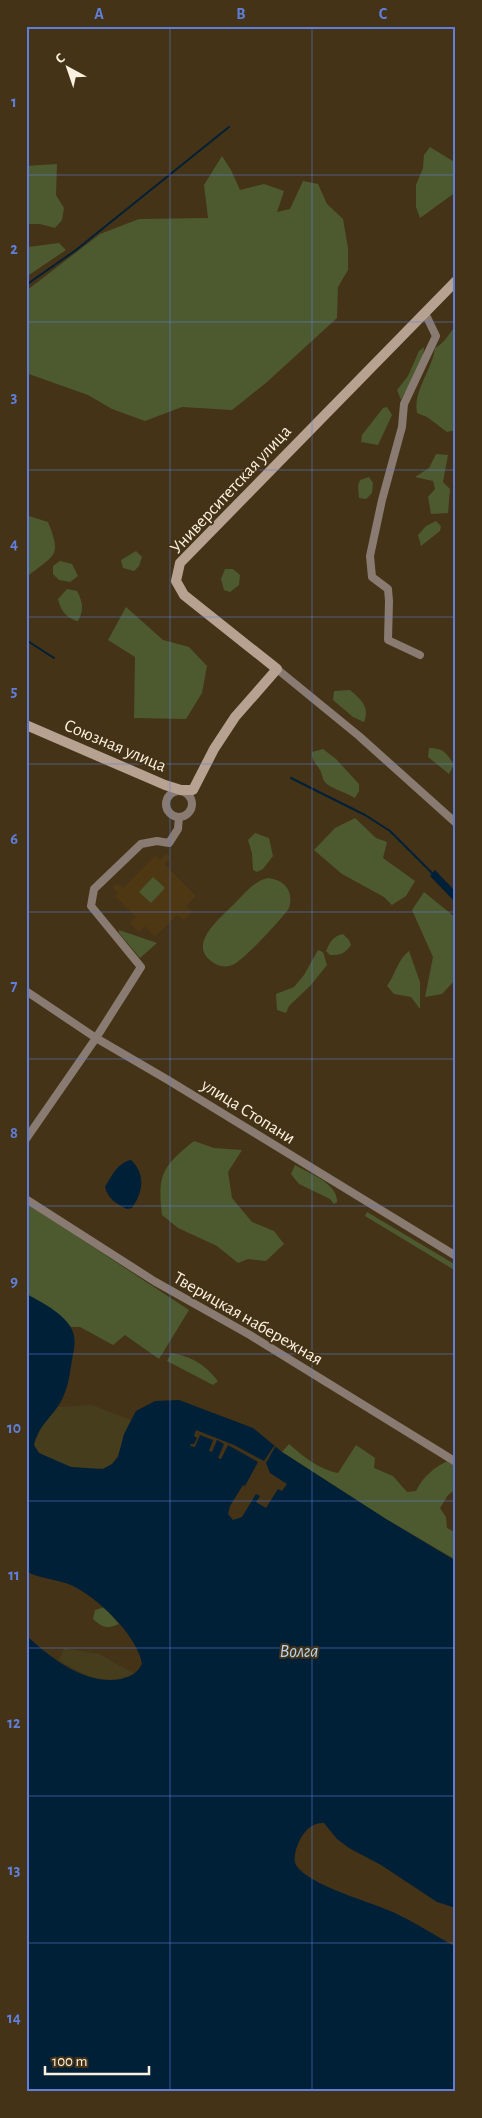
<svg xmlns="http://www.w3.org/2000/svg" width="482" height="2118" font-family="'Alegreya Sans',sans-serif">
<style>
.built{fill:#4e3814}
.green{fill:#4d5a30}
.sand{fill:#463d1d}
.water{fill:#002038}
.pier{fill:#443317}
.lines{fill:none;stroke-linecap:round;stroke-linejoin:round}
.stream{stroke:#002038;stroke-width:2}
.street{stroke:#897b71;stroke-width:8}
.secondary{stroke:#b7a292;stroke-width:10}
.grid{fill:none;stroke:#607fda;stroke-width:1;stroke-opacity:0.55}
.labels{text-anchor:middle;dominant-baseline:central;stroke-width:4;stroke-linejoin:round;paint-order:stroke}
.street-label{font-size:18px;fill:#fcf1e0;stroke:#443317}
.water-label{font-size:19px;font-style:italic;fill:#b3d3ef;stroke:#443317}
.neatline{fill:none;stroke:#607fda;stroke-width:2}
.grid-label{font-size:16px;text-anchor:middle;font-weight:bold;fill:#607fda}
</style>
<rect width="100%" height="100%" fill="#443317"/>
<path class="built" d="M166 854 170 857 164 864 196 896 186 906 192 912 184 920 177 915 155 937 145 926 139 932 130 923 136 917 115 896 118 893 113 887 117 883 123 888 155 856 160 860Z"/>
<path class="green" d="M430 147 456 163V192L420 218 416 207V185L423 168 424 155Z
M222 156 231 170 240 190 264 184 284 191 277 212 290 209 303 181 318 184 327 204 343 219 348 248V270L338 287 337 318 267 382 232 410 182 407 145 421 112 409 88 395 26 373V291L100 234 139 219 208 218 204 185Z
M57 164 56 195 64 208 62 220 55 228 40 224H26V166Z
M26 230 28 247 59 243 66 250 26 277Z
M456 326V430L447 432 427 417 417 413C413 390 432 371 435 348 445 343 448 334 456 326Z
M424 347C424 364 409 385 401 400L397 390 408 376 419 351Z
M387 407 392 415 378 445 361 442 362 435 383 408Z
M436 454 448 455 443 482 450 489 448 513 431 514 428 497 435 489 433 481 415 477 429 468Z
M369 477 373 483 372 493 366 499 359 498 358 486 360 480Z
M29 516 48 522C62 557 55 554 28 576L26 573V519Z
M436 521 441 526 440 531 421 546 418 535 426 526Z
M136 551 142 557 139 566 134 571 123 568 121 560Z
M60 561 72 564 78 576 70 582 59 580 53 574V566Z
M225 569H233L240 575 239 585 230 592 224 590 221 579Z
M67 589 77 591C83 602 84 610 78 621H76C65 616 61 611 58 599Z
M126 607 163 640 189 647 207 666 202 693 186 719 134 718 135 657 108 640Z
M350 690C361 700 370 706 364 722L353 717 333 700 334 691Z
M429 748C443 748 447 753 454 765L449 774 428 757Z
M323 749 336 759 359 784V791L355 798C346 792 330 789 324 781 322 777 322 773 320 770 315 762 312 761 312 752Z
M355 818 376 838 387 842 383 858 415 881 406 896 392 905 384 897 342 874 314 850 335 828Z
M255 833 269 838 273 856 263 869 257 872 253 870 252 853 248 840Z
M153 877 165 888 151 903 139 892Z
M268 878C285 880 294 891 289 908 282 919 243 961 232 965 225 968 217 966 211 961 187 943 223 916 235 903 245 893 254 881 268 878Z
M424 892 456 918V979L442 994 425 997 433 957 412 910Z
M119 930 157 943 140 958 119 933Z
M343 934 349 940 351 945C345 954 340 955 330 955L326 951C330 942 333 936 343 934Z
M318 950 323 952 327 965 311 985 289 1006 286 1013 277 1010 276 994 294 987 304 975Z
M409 951 420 982V1009L411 997 394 994 387 986C396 973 397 961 409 951Z
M194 1141 214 1148 242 1150 228 1172 232 1198 252 1222 274 1231 284 1244 266 1261 248 1259 238 1263 217 1246 178 1228 162 1215C157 1174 163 1166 194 1141Z
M295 1165C308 1173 338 1183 337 1202L334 1204 330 1199 299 1184 291 1174Z
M26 1203 189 1310 159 1359 125 1335 113 1345 80 1327H71L48 1307 26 1294Z
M367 1212 456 1265V1271L365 1216Z
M171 1353C193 1357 204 1364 218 1381L213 1385 167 1361Z
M289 1444C304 1457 318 1469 338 1473L356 1445 375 1458 374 1468 393 1476 407 1492 416 1491C423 1476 434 1468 449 1460L456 1464V1489L448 1495 440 1508 446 1517 447 1528 456 1533V1560L386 1519 282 1452Z
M105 1607 119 1624C107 1629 103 1628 93 1619L95 1610Z"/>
<path class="sand" d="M92 1405 131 1420C125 1431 119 1459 111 1465 96 1476 41 1463 34 1445 39 1429 46 1419 58 1407Z
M64 1648 99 1654 135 1674C107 1687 83 1676 59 1660Z"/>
<path class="water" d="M435 870 456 892V903L430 876Z
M131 1160C146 1174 143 1192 132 1208L127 1209C117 1204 108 1199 105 1187 111 1177 118 1162 131 1160Z
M26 1294C42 1302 71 1317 74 1336 76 1346 72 1357 71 1366 69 1380 66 1395 58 1406 48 1421 39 1426 34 1445L39 1453 71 1467 103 1469 112 1464 118 1457 124 1434 136 1411 155 1401 179 1400 253 1428 282 1452 386 1519 456 1561V1908L437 1902 381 1865 349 1848 337 1839 324 1823C315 1822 307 1828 302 1836 298 1843 292 1856 296 1865 309 1886 372 1902 395 1913 416 1923 436 1936 456 1947V2092H26V1635C50 1658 87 1686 121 1679 132 1676 137 1673 142 1664 138 1636 96 1596 71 1585 57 1579 39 1579 26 1571Z"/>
<path class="pier" d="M196 1430 234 1445 264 1461 274 1446 275 1447 266 1463 270 1473 287 1484 282 1491 278 1489 266 1508 256 1502 260 1496 256 1494 242 1517 233 1520 228 1514 230 1506 243 1485 245 1486 258 1462 228 1445 221 1459 218 1458 224 1444 217 1440 212 1452 209 1451 213 1440 200 1435 195 1447 190 1446 191 1444H194L197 1438 194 1436Z"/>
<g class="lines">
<path class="stream" d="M26 285 76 250 229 127
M26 640 54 658
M291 778 365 815 390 831 433 874"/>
<path class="street" d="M420 655 388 640 389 601 388 589 372 577 370 556 382 500 402 427 404 404 436 336 425 313
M277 669 359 736 456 823
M166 804a13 13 0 1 1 26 0a13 13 0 1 1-26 0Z
M26 991 96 1038 168 1080 456 1256
M26 1139 96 1038 141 967 91 906 94 889 141 844 157 841 169 843 178 829 179 817
M26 1199 154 1281 250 1335 456 1462"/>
<path class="secondary" d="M26 725 165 785 181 790H193L214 749 235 717 277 669 184 595 176 581 180 563 456 281"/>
</g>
<path class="grid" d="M170 26V2092M312 26V2092M26 175H456M26 322H456M26 470H456M26 617H456M26 764H456M26 912H456M26 1059H456M26 1206H456M26 1354H456M26 1501H456M26 1648H456M26 1796H456M26 1943H456"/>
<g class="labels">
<g class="street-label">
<text transform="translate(231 490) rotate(-47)">Университетская улица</text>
<text transform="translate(115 746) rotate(23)">Союзная улица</text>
<text transform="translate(248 1112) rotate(32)">улица Стопани</text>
<text transform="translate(248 1319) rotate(30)">Тверицкая набережная</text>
</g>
<g class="water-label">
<text x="299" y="1651">Волга</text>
</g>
</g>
<rect width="482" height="2118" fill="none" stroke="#443317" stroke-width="55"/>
<g transform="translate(68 68) rotate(320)" stroke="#443317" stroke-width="4" paint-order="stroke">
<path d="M0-4L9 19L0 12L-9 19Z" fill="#fcf1e0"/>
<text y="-8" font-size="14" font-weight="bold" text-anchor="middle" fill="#fcf1e0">С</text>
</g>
<path d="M45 2066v8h104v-8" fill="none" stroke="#fcf1e0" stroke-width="2.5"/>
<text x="52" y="2066" font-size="15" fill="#fcf1e0" stroke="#443317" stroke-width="4" paint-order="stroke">100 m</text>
<rect x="28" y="28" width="426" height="2062" class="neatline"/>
<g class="grid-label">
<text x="99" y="19">A</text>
<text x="241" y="19">B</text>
<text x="383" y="19">C</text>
<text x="14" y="107">1</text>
<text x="14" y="254">2</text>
<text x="14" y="402">3</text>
<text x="14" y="549">4</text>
<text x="14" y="696">5</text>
<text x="14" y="844">6</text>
<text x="14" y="991">7</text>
<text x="14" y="1138">8</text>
<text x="14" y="1286">9</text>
<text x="14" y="1433">10</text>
<text x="14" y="1580">11</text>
<text x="14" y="1728">12</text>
<text x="14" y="1875">13</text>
<text x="14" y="2023">14</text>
</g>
</svg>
